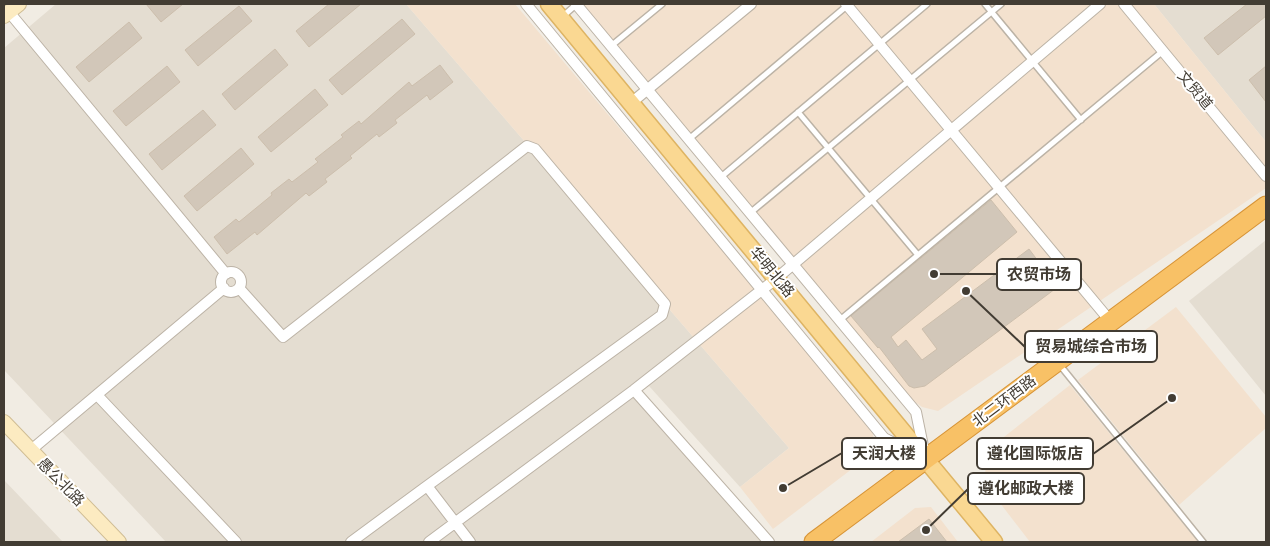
<svg xmlns="http://www.w3.org/2000/svg" width="1270" height="546" font-family="Figtree,'Noto Sans SC',sans-serif">
<style>
.residential{fill:#e4ddd1}
.commercial{fill:#f3e1ce}
.building{fill:#d2c7b9;stroke:#ccbeac}
.lines{fill:none;stroke-linecap:round;stroke-linejoin:round}
.lane-casing{stroke:#bcb3a6;stroke-width:8}
.street-casing{stroke:#bcb3a6;stroke-width:12}
.secondary-casing{stroke:#d0bd94;stroke-width:16}
.primary-casing{stroke:#deb463;stroke-width:19}
.highway-casing{stroke:#d79437;stroke-width:21}
.lane{stroke:#fff;stroke-width:5}
.street{stroke:#fff;stroke-width:10}
.secondary{stroke:#fcebc1;stroke-width:14}
.primary{stroke:#fad892;stroke-width:16}
.highway{stroke:#f8c166;stroke-width:19}
.labels{text-anchor:middle;dominant-baseline:central;stroke-width:4;stroke-linejoin:round;paint-order:stroke}
.street-label{font-size:15px;fill:#423c33;stroke:#fff}
.leader{fill:none;stroke:#423c33;stroke-width:2}
.callout-dot{fill:#423c33;stroke:#fff;stroke-width:2}
.callout{fill:#fff;stroke:#423c33;stroke-width:2}
.callout-label{font-size:16px;text-anchor:middle;font-weight:bold;fill:#423c33}
</style>
<rect width="100%" height="100%" fill="#f1ece3"/>
<path class="residential" d="M56 4H406L789 448 740 487 649 386 640 393 763 542H166L4 370V48Z
M1154 4H1266V142Z
M1266 240V396L1189 301Z
M4 480 63 542H4Z"/>
<path class="commercial" d="M406 4H515L872 428 874 443 869 456 773 529 740 487 789 448Z
M578 4H1154L1266 142V188L938 411 922 407 904 394Z
M1176 307 1266 417V428L1179 505 1078 380Z
M1070 385 1150 483 1198 542H1030L990 490 985 478 986 460 995 444Z
M931 507 958 542H871L915 508Z"/>
<path class="building" d="M146 4H183L161 22Z
M329 4H361L309 47 296 31Z
M1247 4H1266V16L1218 55 1204 38Z
M239 6 252 21 198 66 185 50Z
M402 19 415 34 342 95 329 80Z
M129 22 142 38 89 82 76 67Z
M275 49 288 65 235 110 222 94Z
M440 65 453 82 430 100 427 95 395 120 397 123 379 137 377 134 350 156 352 158 325 179 327 182 309 196 306 193 257 235 255 232 227 254 214 237 236 219 239 222 272 195 271 193 289 179 292 182 318 162 315 159 343 137 341 135 359 121 361 124 409 82 412 86Z
M167 66 180 82 126 126 113 111Z
M1266 66V102L1249 80Z
M315 89 328 105 271 152 258 137Z
M203 110 216 125 162 170 149 154Z
M241 148 254 164 197 211 184 196Z
M991 200 1017 232 891 337 898 347 906 340 922 360 937 349 922 329 1029 249 1038 261 1035 263 1055 289 925 386 914 388 909 386 879 347 878 348 851 316Z
M929 519 947 542H898Z"/>
<g class="lines">
<defs>
<path id="lane" d="M985 4 1081 120
M563 16 577 4
M611 46 662 4
M798 112 918 255
M689 139 849 4
M721 177 927 4
M750 213 1001 4
M840 320 1163 51
M1059 364 1203 542"/>
<path id="street" d="M526 4 884 438 918 455
M576 4 916 412 925 456
M846 4 1111 322
M1124 4 1266 176
M9 12 226 274
M631 103 751 4
M221 282a10 10 0 1 1 20 0a10 10 0 1 1-20 0Z
M239 288 283 337 527 146 535 149 665 304 662 315 427 486 470 542
M634 390 769 542
M97 395 236 542
M31 450 224 288
M351 542 427 486
M429 542 634 390 777 278 1100 4"/>
<path id="secondary" d="M4 16 19 4
M4 422 119 542"/>
<path id="primary" d="M549 4 994 542"/>
<path id="highway" d="M814 542 1266 206"/>
</defs>
<use href="#lane" class="lane-casing"/>
<use href="#street" class="street-casing"/>
<use href="#secondary" class="secondary-casing"/>
<use href="#primary" class="primary-casing"/>
<use href="#highway" class="highway-casing"/>
<use href="#lane" class="lane"/>
<use href="#street" class="street"/>
<use href="#secondary" class="secondary"/>
<use href="#primary" class="primary"/>
<use href="#highway" class="highway"/>
</g>
<g class="labels">
<g class="street-label">
<text transform="translate(1195 90) rotate(50)">文贸道</text>
<text transform="translate(772 272) rotate(50)">华明北路</text>
<text transform="translate(1004 401) rotate(-37)">北二环西路</text>
<text transform="translate(61 482) rotate(46)">愚公北路</text>
</g>
</g>
<path class="leader" d="M934 274L997 274M966 291L1025 347M783 488L842 453M1172 398L1093 454M926 530L968 489"/>
<g class="callout-dot">
<circle cx="934" cy="274" r="5"/>
<circle cx="966" cy="291" r="5"/>
<circle cx="783" cy="488" r="5"/>
<circle cx="1172" cy="398" r="5"/>
<circle cx="926" cy="530" r="5"/>
</g>
<g class="callout">
<rect x="997" y="259" width="84" height="31" rx="5"/>
<rect x="1025" y="331" width="132" height="31" rx="5"/>
<rect x="842" y="438" width="84" height="31" rx="5"/>
<rect x="977" y="438" width="116" height="31" rx="5"/>
<rect x="968" y="473" width="116" height="31" rx="5"/>
</g>
<g class="callout-label">
<text x="1039" y="280">农贸市场</text>
<text x="1091" y="352">贸易城综合市场</text>
<text x="884" y="459">天润大楼</text>
<text x="1035" y="459">遵化国际饭店</text>
<text x="1026" y="494">遵化邮政大楼</text>
</g>
<rect width="1270" height="546" fill="none" stroke="#423c33" stroke-width="10"/>
</svg>
